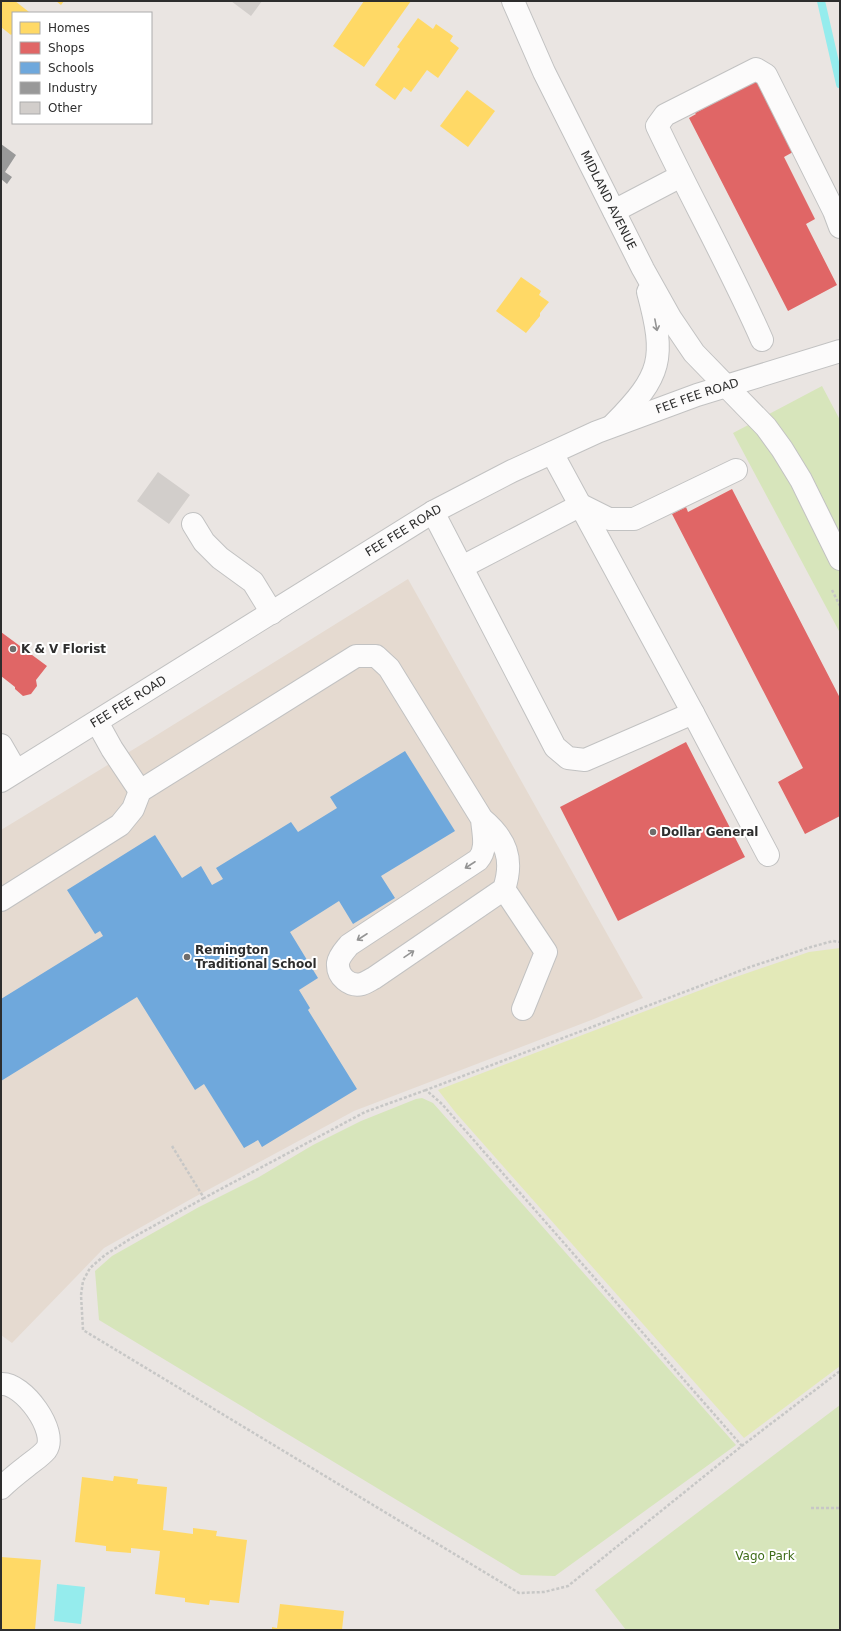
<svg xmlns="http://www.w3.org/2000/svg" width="841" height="1631" font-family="'DejaVu Sans',sans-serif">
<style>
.education{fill:#e5dad0}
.green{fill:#d7e5bb}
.pitch{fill:#e3e9b8}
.water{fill:#95eced}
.homes{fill:#ffd966}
.shops{fill:#e06666}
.schools{fill:#6fa8dc}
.industry{fill:#999}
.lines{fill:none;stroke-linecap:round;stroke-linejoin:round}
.stream{stroke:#95eced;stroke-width:8}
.building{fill:#d2cecb}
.minor-casing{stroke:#c2c2c2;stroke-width:24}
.path{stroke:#c7c7c6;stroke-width:2.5;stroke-dasharray:3 2;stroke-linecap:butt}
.minor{stroke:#fcfbfb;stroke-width:22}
.oneway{stroke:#949494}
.poi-dot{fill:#6f6d6c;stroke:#fff;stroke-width:1.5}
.labels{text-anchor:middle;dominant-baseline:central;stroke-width:4;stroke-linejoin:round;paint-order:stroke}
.street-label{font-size:12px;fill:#2d2d2d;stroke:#fff}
.poi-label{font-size:12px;font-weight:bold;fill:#2d2d2d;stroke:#fff;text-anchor:start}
.park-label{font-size:12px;fill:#3f6d19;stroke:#fff}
</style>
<rect width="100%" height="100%" fill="#eae5e2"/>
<path class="education" d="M408 579 643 998 594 1019 354 1111 191 1199 104 1248 12 1343 1 1335V830L152 738Z"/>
<path class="green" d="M822 386 840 420V633L733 433Z
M422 1098 433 1103 441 1112 736 1445 555 1576 521 1575 99 1320 95 1271 112 1256 199 1207 259 1177 313 1145 361 1121 416 1099Z
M840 1405V1630H626L595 1590Z"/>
<path class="pitch" d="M840 948V1366L744 1438 456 1113 438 1090 727 980 809 952Z"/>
<path class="water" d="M57 1584 85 1587 81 1624 54 1621Z"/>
<path class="homes" d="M1 1H15L29 12 13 13V33L11 35 1 27Z
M56 1H64L61 5Z
M364 1H411L364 67 333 46Z
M418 18 433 29 436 24 453 36 450 41 459 48 438 78 427 70 411 92 404 87 395 100 375 85 400 49 397 47Z
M467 90 495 111 468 147 440 126Z
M521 277 541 291 539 295 549 302 540 313V316L526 333 496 311Z
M114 1476 138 1479 137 1484 167 1487 163 1530 193 1534V1528L217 1531 216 1536 247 1540 239 1603 210 1600 209 1605 185 1602V1598L155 1594 160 1551 131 1548V1553L106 1551V1546L75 1542 82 1477 113 1481Z
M1 1557 41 1560 35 1630H1Z
M280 1604 344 1611 342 1630H272V1627L277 1628Z"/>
<path class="shops" d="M757 81 793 152 784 157 815 219 806 224 837 285 788 311 689 118 696 114 695 113Z
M732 489 840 698V816L805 834 778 782 803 768 672 514 686 507 688 512Z
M1 632 47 666 36 680 37 686 31 694 23 696 15 689V687L1 676Z
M686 742 745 857 618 921 560 807Z"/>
<path class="schools" d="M405 751 455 831 381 876 395 898 353 924 339 901 290 932 318 978 299 990 310 1008 308 1010 357 1089 262 1147 258 1140 244 1148 204 1084 195 1090 137 997 1 1081V999L103 936 100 931 95 934 67 890 155 835 182 878 201 866 212 885 223 879 216 868 291 822 298 832 337 808 330 797Z"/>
<path class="industry" d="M1 144 16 155 5 172 12 177 7 184 1 179Z"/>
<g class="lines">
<path class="stream" d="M821 1 840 84"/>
</g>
<path class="building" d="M231 1H262L251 16Z
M158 472 190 495 169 524 137 501Z"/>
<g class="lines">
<defs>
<g id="minor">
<path id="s1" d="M513 1 544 72 643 269 671 319 694 353 766 427 782 449 801 480 840 559"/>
<path d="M614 211 681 176"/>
<path d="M762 340C730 267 691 198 657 126L665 115 756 69 766 75 834 211 840 227"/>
<path d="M614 424C662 375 666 359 648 292"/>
<path d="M552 453 693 713 768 855"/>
<path d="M433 512 555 747 568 758 585 760 693 713"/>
<path d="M193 524 204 542 220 558 253 582 272 613"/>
<path d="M462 567 581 505 609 519H634L736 470"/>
<path d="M97 722 112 749 140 791"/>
<path d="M1 745 16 771"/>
<path id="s2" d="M1 781 433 512 512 471 597 432 697 395 840 351"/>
<path d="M504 889 546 952 523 1009"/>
<path d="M1 900 120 825 133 809 140 791 356 656H376L389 668 482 819C506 839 514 859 504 889L374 978C370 980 366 983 362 984 350 987 337 977 338 963 339 956 345 950 349 945L478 860C488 849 483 833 482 819"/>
<path d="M1 1384C23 1382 59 1432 46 1450 40 1457 33 1461 27 1466 18 1473 9 1480 1 1488"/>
</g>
</defs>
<use href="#minor" class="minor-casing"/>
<path class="path" d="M832 590 840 606
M172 1146 204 1198 365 1112 426 1090
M204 1198 130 1239 105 1255 90 1268 83 1281 81 1295 83 1330 519 1593 544 1592 568 1586 743 1445 840 1371
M742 1446 442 1104 426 1090 750 967 811 947 833 941 840 942
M811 1508H840"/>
<use href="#minor" class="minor"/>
</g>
<defs><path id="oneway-shaft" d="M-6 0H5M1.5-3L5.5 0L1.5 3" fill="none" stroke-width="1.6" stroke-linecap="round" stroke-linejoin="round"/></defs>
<g class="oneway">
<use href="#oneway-shaft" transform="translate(656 325) rotate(79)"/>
<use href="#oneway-shaft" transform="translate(470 865) rotate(147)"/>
<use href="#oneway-shaft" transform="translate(362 937) rotate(147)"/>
<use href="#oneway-shaft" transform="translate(409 954) rotate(-34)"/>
</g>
<g class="poi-dot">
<circle cx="13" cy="649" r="4"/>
<circle cx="653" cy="832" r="4"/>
<circle cx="187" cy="957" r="4"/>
</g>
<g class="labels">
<g class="street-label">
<text stroke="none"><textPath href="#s1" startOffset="221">MIDLAND AVENUE</textPath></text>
<text stroke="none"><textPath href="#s2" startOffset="798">FEE FEE ROAD</textPath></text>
<text stroke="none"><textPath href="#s2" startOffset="474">FEE FEE ROAD</textPath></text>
<text stroke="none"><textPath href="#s2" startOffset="150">FEE FEE ROAD</textPath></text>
</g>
<g class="poi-label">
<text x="21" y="649">K &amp; V Florist</text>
<text x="661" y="832">Dollar General</text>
<text x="195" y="950">Remington<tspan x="195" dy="14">Traditional School</tspan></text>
</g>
<g class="park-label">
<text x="765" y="1556">Vago Park</text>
</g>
</g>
<rect width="841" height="1631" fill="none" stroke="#2d2d2d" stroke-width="4"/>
<rect x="12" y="12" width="140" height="112" fill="#ffffff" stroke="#ababab"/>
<rect x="20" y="22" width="20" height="12" fill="#ffd966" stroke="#ababab"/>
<text x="48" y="32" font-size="12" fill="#2d2d2d">Homes</text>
<rect x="20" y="42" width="20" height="12" fill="#e06666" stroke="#ababab"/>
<text x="48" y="52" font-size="12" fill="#2d2d2d">Shops</text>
<rect x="20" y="62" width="20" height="12" fill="#6fa8dc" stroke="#ababab"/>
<text x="48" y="72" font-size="12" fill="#2d2d2d">Schools</text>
<rect x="20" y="82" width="20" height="12" fill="#999999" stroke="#ababab"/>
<text x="48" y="92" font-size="12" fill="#2d2d2d">Industry</text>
<rect x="20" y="102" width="20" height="12" fill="#d2cecb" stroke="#ababab"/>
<text x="48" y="112" font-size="12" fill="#2d2d2d">Other</text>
</svg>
